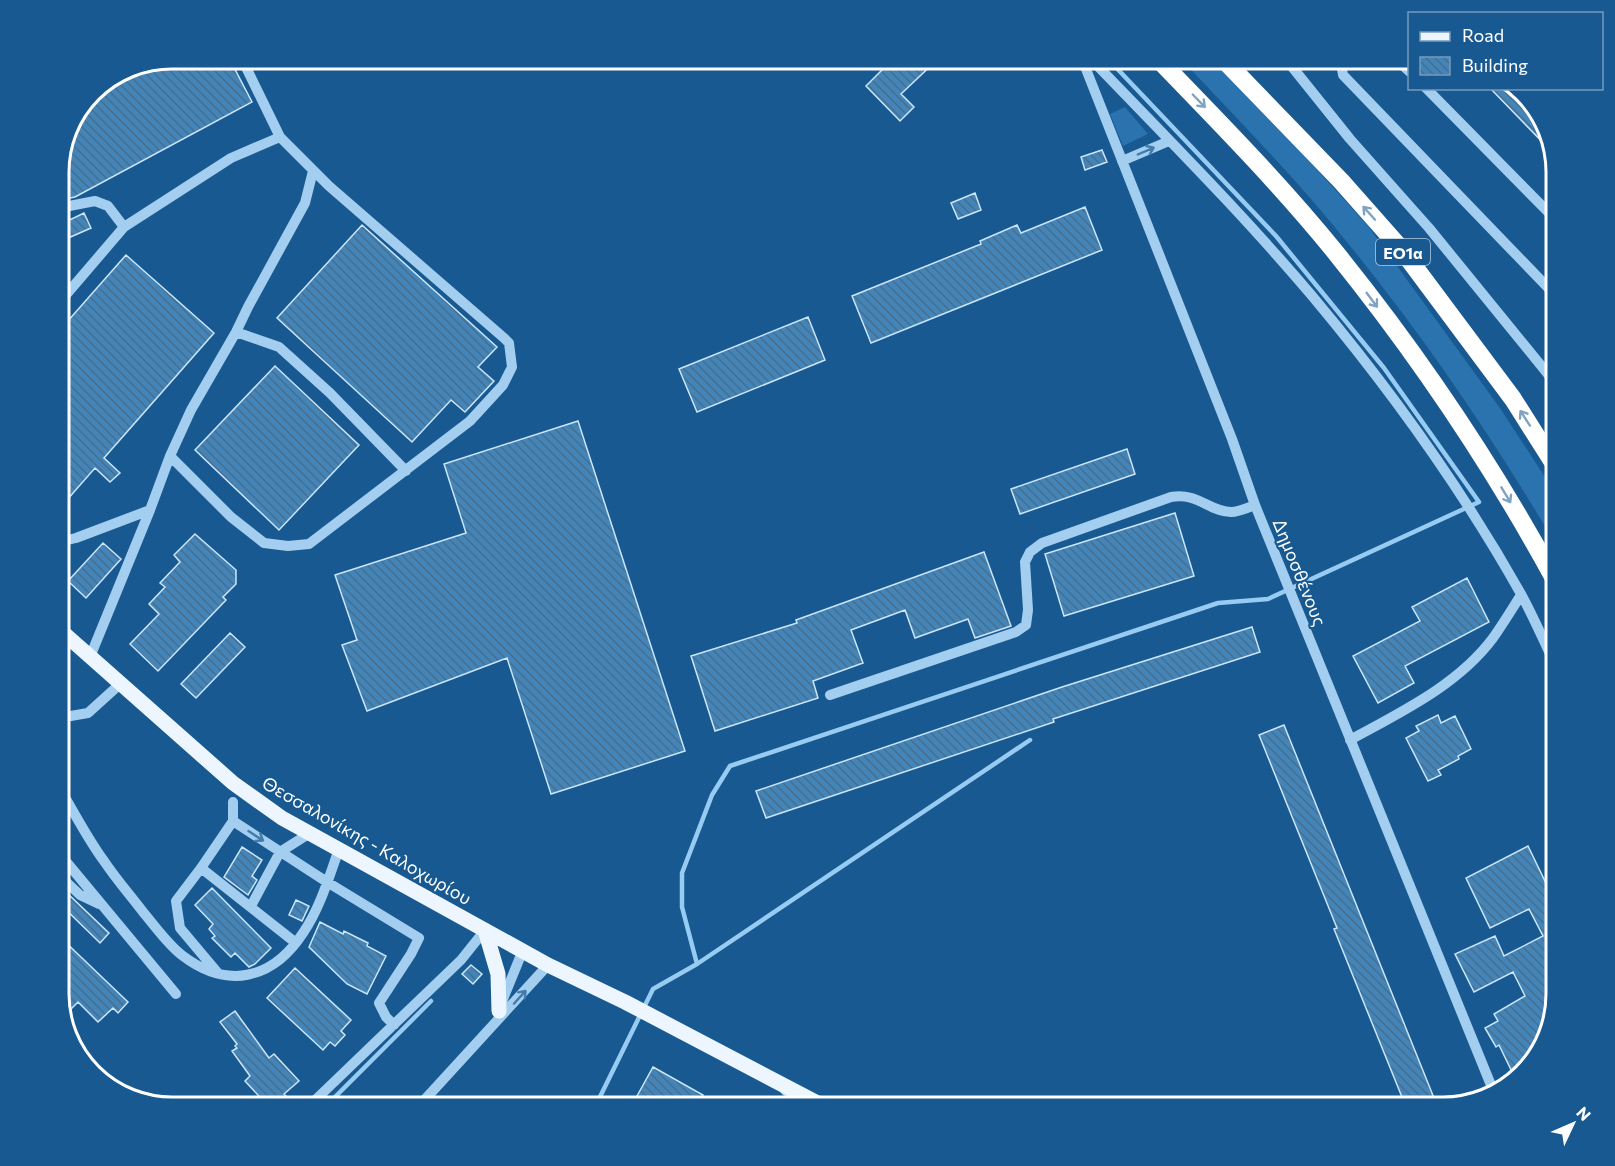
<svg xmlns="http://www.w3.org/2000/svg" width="1615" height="1166" font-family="Commissioner,sans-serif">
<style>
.grass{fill:#2a73ae}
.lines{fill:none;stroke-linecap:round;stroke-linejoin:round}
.stream{stroke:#97cbf2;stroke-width:4.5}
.building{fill:url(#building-back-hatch);stroke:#cbe6fb;stroke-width:1.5}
.minor{stroke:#a4cef0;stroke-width:10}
.major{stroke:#edf6ff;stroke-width:15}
.highway{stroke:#fff;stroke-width:18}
.oneway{stroke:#7fa4c2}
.oneway2{stroke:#417cad}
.labels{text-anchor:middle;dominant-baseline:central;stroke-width:4.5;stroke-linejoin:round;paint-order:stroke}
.shield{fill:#175990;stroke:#b9cdde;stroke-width:1.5}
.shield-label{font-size:16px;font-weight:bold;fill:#fff}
.street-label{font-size:18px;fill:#fff;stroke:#175990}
.rim{fill:none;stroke:#fff;stroke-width:3}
</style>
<defs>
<pattern id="building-back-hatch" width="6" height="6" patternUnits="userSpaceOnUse" patternTransform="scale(1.5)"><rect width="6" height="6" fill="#4485b9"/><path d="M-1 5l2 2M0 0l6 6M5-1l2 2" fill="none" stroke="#476e8d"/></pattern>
</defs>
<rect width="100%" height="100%" fill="#175990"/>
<path class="grass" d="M1181 59H1213L1273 121 1368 226 1500 408 1556 494V545C1485 424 1403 306 1311 199 1269 151 1224 105 1181 59Z
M1125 107 1148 134 1123 146 1110 114Z"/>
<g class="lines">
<path class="stream" d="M697 964 1030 740
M325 1107 431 1001
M595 1107 653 989 697 964 682 907V873L712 795 730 766 1218 603 1268 599 1479 502 1384 368 1276 236 1108 59"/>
</g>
<path class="building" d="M172 58H229L252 102 75 197 65 199 59 188V164L70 122 97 87Z
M877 58H939L901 94 914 107 900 121 866 86 885 67Z
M1490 88H1518L1545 121 1552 152Z
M1102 150 1107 162 1085 170 1081 157Z
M975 193 981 210 958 219 951 203Z
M1085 207 1102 250 871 343 852 296 981 244 980 241 1017 225 1021 233Z
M84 213 91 228 66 239 59 225Z
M362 225 497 347 478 367 494 381 465 412 451 400 412 442 277 318Z
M126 255 214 333 104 458 120 473 110 482 95 468 59 509V331Z
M808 317 825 360 697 412 679 369Z
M275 366 359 445 279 530 195 450Z
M578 421 685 751 551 794 507 658 367 711 342 645 357 640 335 575 466 533 444 464Z
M1127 449 1135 474 1020 514 1011 489Z
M1175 513 1194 576 1064 616 1045 554Z
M195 534 236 570V584L223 597 226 600 158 671 130 644 159 614 149 604 165 587 160 583 180 562 174 555Z
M103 543 121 559 86 598 68 581Z
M984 552 1011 626 975 638 968 619 915 638 905 610 851 630 863 663 813 681 818 698 715 731 691 656 797 623 796 620Z
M1467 578 1489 622 1405 666 1414 683 1378 703 1353 656 1420 621 1412 607Z
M1252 627 1260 652 1053 719 1054 722 766 818 756 791 1062 687Z
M230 633 245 647 196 698 181 684Z
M1438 715 1441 723 1455 716 1471 749 1458 756 1459 759 1438 770 1441 775 1428 781 1406 738 1419 731 1416 726Z
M1284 725 1436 1103 1425 1107H1406L1334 929 1337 928 1259 735Z
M1528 846 1556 904V995L1533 1063 1515 1078 1499 1045 1496 1047 1485 1028 1498 1021 1494 1014 1525 996 1513 972 1474 992 1455 954 1495 936 1504 956 1543 936 1529 909 1490 928 1466 878Z
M242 847 262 860 252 876 257 880 248 895 224 877Z
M212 888 271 948 255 964 249 967 235 953 231 957 212 938 215 936 209 929 213 924 195 905Z
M66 892 109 933 100 943 59 903V899Z
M296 900 309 906 302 921 289 915Z
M320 922 343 934 344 931 368 943 367 946 386 956 367 994 347 984 309 947Z
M59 936 128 1002 118 1013 113 1008 98 1022 78 1002 63 1017 59 1001Z
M471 965 482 974 473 984 462 974Z
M295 968 351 1020 341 1031 345 1035 335 1046 330 1042 323 1050 267 998Z
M235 1011 269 1058 274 1054 299 1081 284 1094 296 1107H269L245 1081 250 1076 232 1051 237 1048 235 1046 237 1044 220 1022Z
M653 1067 703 1095 695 1107H631Z"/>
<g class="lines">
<path class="minor" d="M1082 59 1232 439 1255 505 1495 1095
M1091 59C1166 137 1243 214 1313 297 1390 389 1462 489 1521 594 1534 618 1545 643 1556 667
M1292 59 1289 63 1350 139 1429 228 1556 384
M1345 59 1341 63 1343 75 1556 296
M1396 59 1410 72
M1426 88 1556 220
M1122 161 1169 141
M59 208 95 201 108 206 124 227
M59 303 124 227 231 158 280 137
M236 332 279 347 330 393 406 471
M170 456 231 517 264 543 288 546 309 544 470 421 503 385 512 367 509 343 504 338 329 186 280 137 242 59
M59 542 76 538 150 510
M59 655 70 640
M90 657 150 510 170 456 191 410 236 332 248 307 305 203 313 171
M830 695 1016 632 1026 625 1028 610 1025 562 1030 552 1042 543 1171 497C1198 492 1209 512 1231 512 1239 512 1247 508 1255 505
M59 718 88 713 120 684
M1350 740C1401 712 1458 685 1493 638 1503 624 1512 609 1521 595
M59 787C74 812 87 838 104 861 116 879 130 895 143 912 155 926 168 945 183 956 228 990 273 979 303 933 320 908 329 877 339 849
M233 821 327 882 419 938 411 954 379 1003 386 1017 394 1025
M59 853 176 994
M201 868 296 943
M59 875 80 895 99 904
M251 906 280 852 310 833
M217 972 180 928 176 901 201 868 233 821V802
M501 1004 523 950
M785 1090 804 1107
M308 1107 461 960 485 930
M418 1107 548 965"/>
<path class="major" d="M59 629 233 783 282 818 548 965 625 1002 825 1107
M485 930 498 974 499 1011"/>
<path class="highway" d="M1158 59C1219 122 1281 185 1336 253 1419 356 1493 466 1556 582
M1223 59 1341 181 1402 250 1513 399 1556 467"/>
</g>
<defs><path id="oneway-shaft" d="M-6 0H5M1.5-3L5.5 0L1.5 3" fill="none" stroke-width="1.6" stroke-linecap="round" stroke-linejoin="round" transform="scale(1.5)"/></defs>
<g class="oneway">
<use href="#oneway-shaft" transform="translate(1199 101) rotate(46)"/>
<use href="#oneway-shaft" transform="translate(1369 213) rotate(-132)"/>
<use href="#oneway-shaft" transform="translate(1372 300) rotate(53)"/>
<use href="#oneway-shaft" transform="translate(1525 418) rotate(-123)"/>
<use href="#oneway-shaft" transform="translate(1506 495) rotate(59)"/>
</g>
<g class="oneway2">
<use href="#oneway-shaft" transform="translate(1146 151) rotate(-23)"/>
<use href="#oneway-shaft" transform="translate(256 836) rotate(33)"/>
<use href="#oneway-shaft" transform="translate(520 997) rotate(-48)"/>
</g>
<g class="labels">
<rect class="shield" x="1376" y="239" width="54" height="26" rx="4.5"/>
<g class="shield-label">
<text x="1403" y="252">ΕΟ1α</text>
</g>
<g class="street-label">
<text transform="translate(1300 572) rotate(68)">Δημοσθένους</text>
<text transform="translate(367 840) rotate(30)">Θεσσαλονίκης - Καλοχωρίου</text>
</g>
</g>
<path d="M0 0H1615V1166H0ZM172 69H1443A103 103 0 0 1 1546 172V994A103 103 0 0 1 1443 1097H172A103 103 0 0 1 69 994V172A103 103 0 0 1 172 69Z" fill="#175990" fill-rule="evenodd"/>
<path class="rim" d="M172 69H1443A103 103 0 0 1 1546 172V994A103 103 0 0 1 1443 1097H172A103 103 0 0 1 69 994V172A103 103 0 0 1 172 69Z"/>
<rect x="1408" y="12" width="195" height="78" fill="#175990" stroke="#749bbc" stroke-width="1.5"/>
<rect x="1420" y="32" width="30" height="9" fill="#edf6ff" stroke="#749bbc" stroke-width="1.5"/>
<text x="1462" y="42" font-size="18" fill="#ffffff">Road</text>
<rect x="1420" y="57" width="30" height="18" fill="url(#building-back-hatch)" stroke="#749bbc" stroke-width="1.5"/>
<text x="1462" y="72" font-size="18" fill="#ffffff">Building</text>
<g transform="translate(1573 1124) rotate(46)" stroke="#175990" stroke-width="4.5" paint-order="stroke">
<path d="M0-4.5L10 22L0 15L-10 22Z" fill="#ffffff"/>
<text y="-9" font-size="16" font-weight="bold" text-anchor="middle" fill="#ffffff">N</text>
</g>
</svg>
